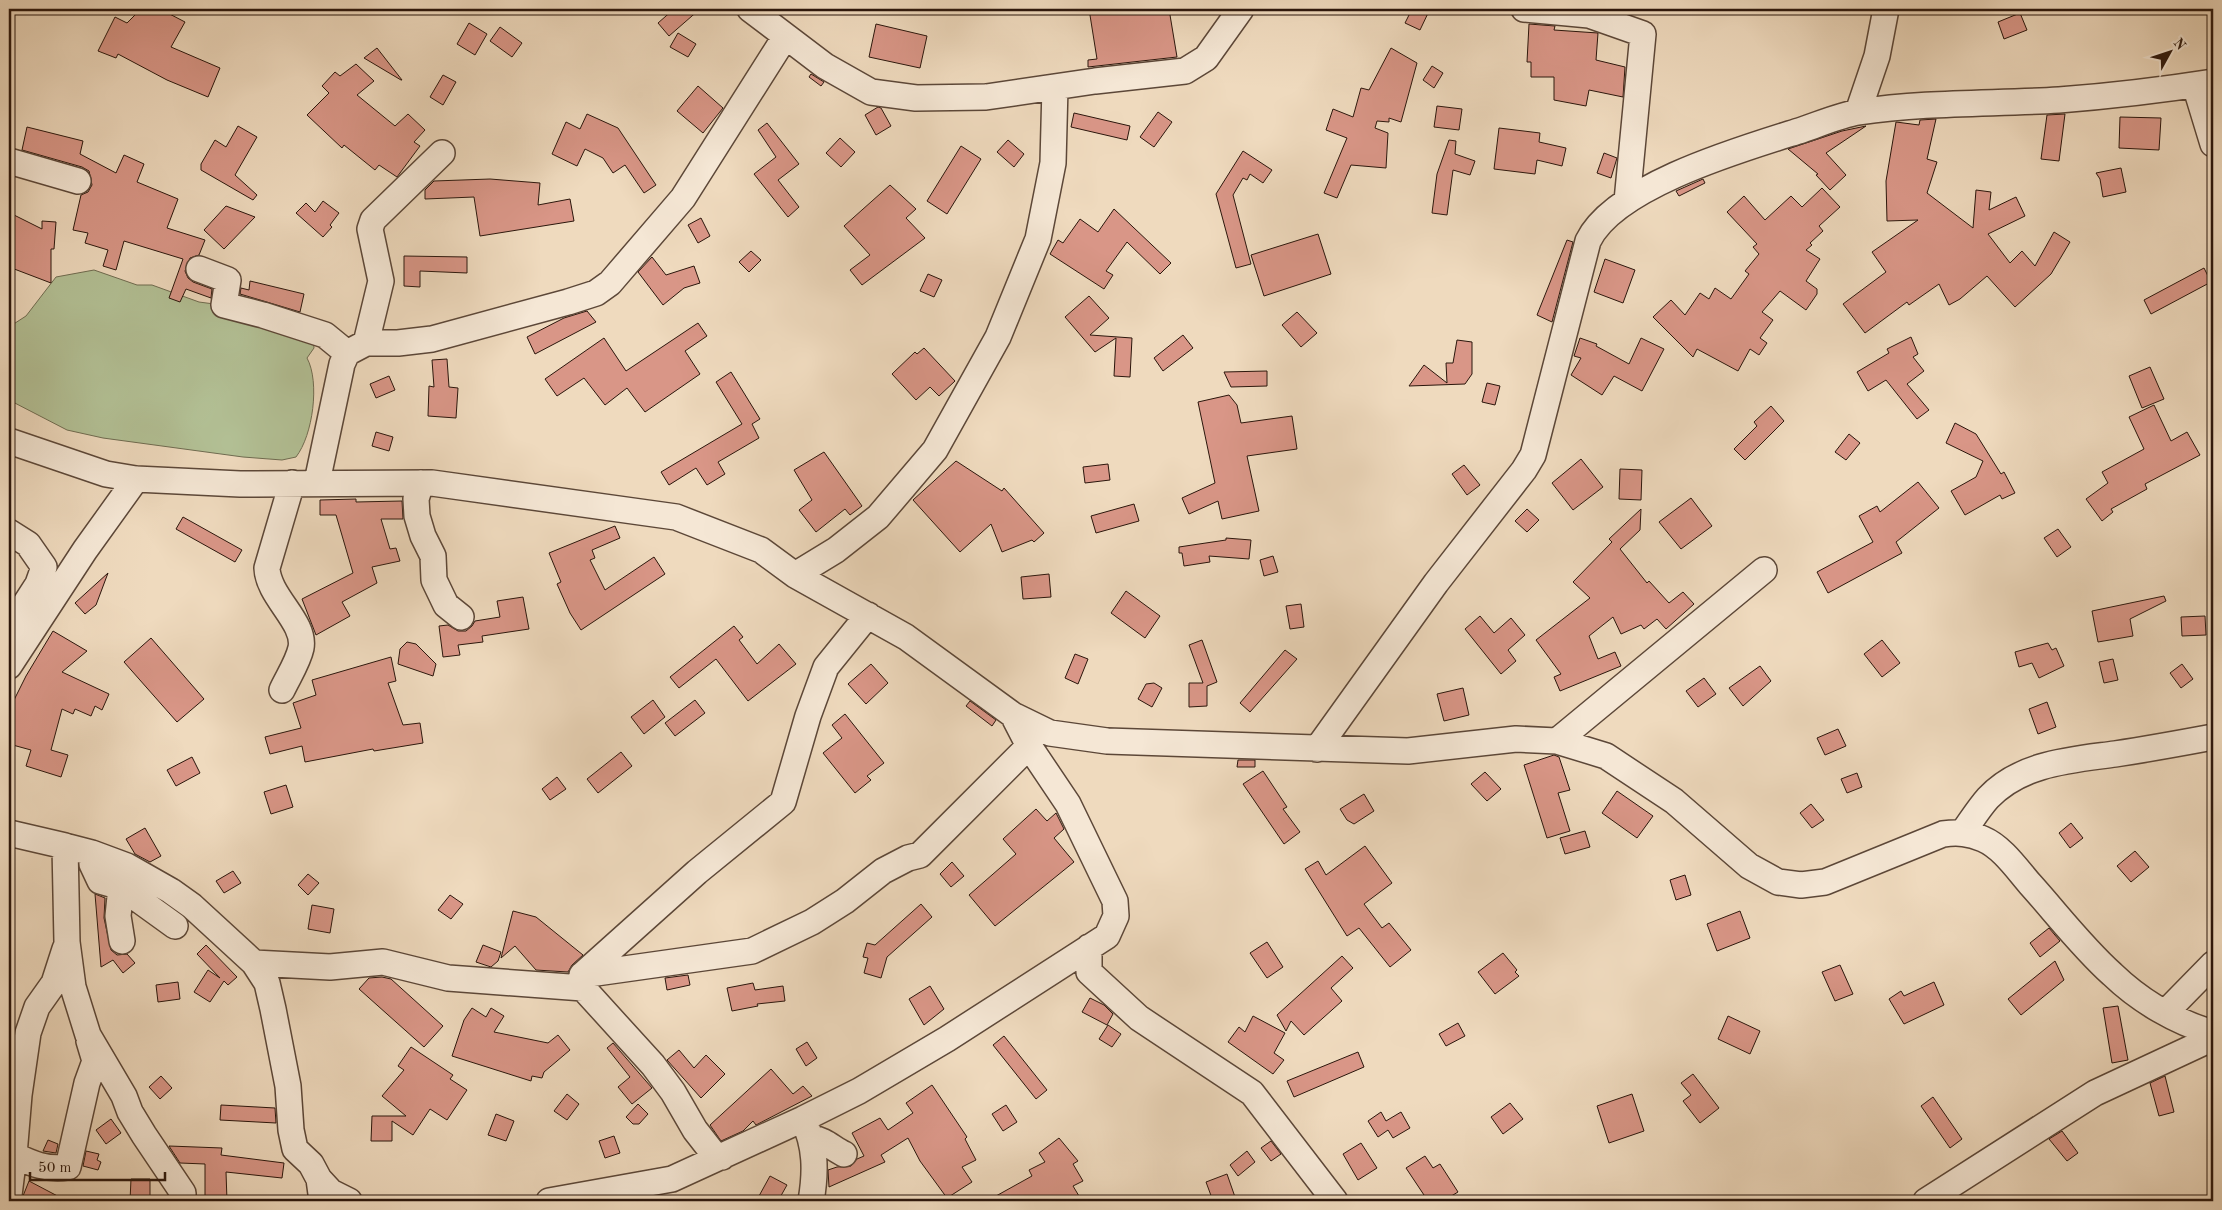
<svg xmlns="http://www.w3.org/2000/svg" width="2222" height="1210" font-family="'Old Standard TT',serif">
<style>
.green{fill:#b3c196;stroke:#6f6c51}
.building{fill:#d99687;stroke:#2b160c}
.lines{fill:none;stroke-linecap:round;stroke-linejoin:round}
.minor-casing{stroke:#5c4738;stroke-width:28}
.minor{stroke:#f5e7d5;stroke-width:25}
</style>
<rect width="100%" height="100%" fill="#efdabe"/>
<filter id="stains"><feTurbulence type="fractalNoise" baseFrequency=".004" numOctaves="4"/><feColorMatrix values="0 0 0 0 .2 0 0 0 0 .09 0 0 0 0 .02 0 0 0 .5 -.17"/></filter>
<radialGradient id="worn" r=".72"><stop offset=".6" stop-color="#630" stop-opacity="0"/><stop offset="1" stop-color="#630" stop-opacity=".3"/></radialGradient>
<path class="green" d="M94 270 137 285H152L199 302 214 304 223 318 251 316 313 339 314 348 307 358C320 382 313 435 296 457L282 460 243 457 103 438 67 430 9 400V327L26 316 56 277Z"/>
<path class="building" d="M141 9H160L185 22 171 47 220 68 208 97 167 80 118 54 116 58 98 51 115 17 127 23Z
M674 9H700L669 36 658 23Z
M1089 9H1169L1177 57 1088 67V60L1097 59Z
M1412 9H1430L1420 30 1405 23Z
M2020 13 2027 30 2004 39 1998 22Z
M469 23 487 34 475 55 457 44Z
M876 24 927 36 920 68 869 57Z
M1529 24 1555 26 1554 30 1598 33 1596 60 1625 67 1623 97 1589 90 1586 106 1554 100V77H1531V62H1527Z
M500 27 522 43 512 57 490 41Z
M678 33 696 44 688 57 670 47Z
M377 48 402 80H401L364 58Z
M1391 48 1417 63 1401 122 1389 118V122L1377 121 1375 128 1388 133 1386 168 1351 165 1337 198 1324 193 1347 138 1326 130 1333 109 1353 117 1361 88 1369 90Z
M356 64 374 81 357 95 395 126 408 114 425 130 414 142 420 146 397 177 379 165 375 170 344 145 342 148 307 115 329 93 322 86 335 72 340 76Z
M1432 66 1443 73 1434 88 1423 80Z
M811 74 824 82 821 86 809 77Z
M443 75 456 82 443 105 430 97Z
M698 86 723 108 703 133 677 111Z
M1437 106 1462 109 1459 130 1434 127Z
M878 107 881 108 891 126 876 135 865 115Z
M1158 112 1172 122 1154 147 1140 137Z
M1074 113 1130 126 1127 140 1071 127Z
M587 114 618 128 656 185 644 193 625 165 613 173 603 158 585 149 577 166 552 154 566 122 580 129Z
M2065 114 2059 161 2041 159 2047 115Z
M2120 117 2161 118 2159 150 2119 148Z
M1936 119 1927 159 1937 162 1927 193 1973 228 1976 190 1991 192 1989 210 2016 197 2025 216 1988 234 2010 263 2022 251 2035 266 2054 232 2070 242 2051 274 2015 307 1987 276 1960 299 1949 305 1939 284 1909 305 1907 302 1865 333 1843 304 1886 272 1872 252 1918 220 1887 221 1886 181 1896 122 1919 125 1920 120Z
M767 123 799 164 778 180 799 207 788 217 754 174 776 157 758 130Z
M238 126 257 137 235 175 257 195 253 200 201 170V164L215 140 226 147Z
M1866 126 1826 153 1846 175 1830 190 1816 175 1818 174 1788 149 1842 131Z
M27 127 83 141 80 154 116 173 124 155 144 164 137 182 178 199 167 228 205 240 199 255 190 258 185 271 188 278 193 282 212 289 211 298 186 289 180 302 169 298 183 259 124 241 116 270 103 266 108 250 85 243 88 233 73 230 81 195 88 192 92 185 89 171 82 167 22 150Z
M1499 128 1540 133 1539 142 1566 148 1562 166 1537 160 1535 174 1494 169Z
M840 138 855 152 841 167 826 153Z
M1008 140 1024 154 1014 167 997 152Z
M1449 140 1456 141 1455 154 1475 161 1470 175 1453 170 1447 215 1432 213 1437 174Z
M961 146 981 159 947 214 927 201Z
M1243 151 1272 170 1263 183 1250 174 1247 180 1243 178 1233 195 1251 264 1236 268 1216 194Z
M1604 153 1617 158 1611 178 1597 173Z
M2121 168 2126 192 2103 197 2100 179 2096 173Z
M490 179 540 183 538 205 570 199 574 221 480 236 474 197 425 199V190L434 181Z
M1703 179 1705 183 1679 196 1676 191Z
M890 185 916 209 906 218 925 238 862 285 850 270 870 255 844 226Z
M1822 188 1840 207 1819 226 1823 231 1810 243 1812 245 1806 250 1820 259 1806 281 1817 289V294L1806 310 1780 291 1762 312 1773 320 1760 338 1767 343 1759 355 1750 349 1738 371 1697 349 1693 357 1653 317 1671 300 1685 315 1700 293 1709 299 1715 288 1731 299 1749 274 1745 271 1759 254 1753 247 1757 244 1727 212 1744 196 1765 220 1791 196 1802 207Z
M323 201 339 213 330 225 332 227 323 237 296 213 306 203 315 212Z
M226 206 255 217 224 249 204 230Z
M1114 209 1171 263 1160 274 1127 242 1106 271 1113 275 1104 289 1050 254 1058 240 1063 243 1080 219 1098 232Z
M14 215 42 229V221L56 222 54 249H51V283L9 267V241Z
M701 218 710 236 698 243 688 225Z
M1318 234 1331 274 1264 296 1251 255Z
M1567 240 1573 242 1552 322 1537 315Z
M751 251 761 260 749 272 739 262Z
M404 256 467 257V273L420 271V287L404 286Z
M652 257 666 275 694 266 700 283 684 288 663 305 638 272Z
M1605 259 1635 270 1623 303 1594 292Z
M2204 268 2211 282 2151 314 2144 300Z
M928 274 942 280 934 297 920 291Z
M250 281 304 294 300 312 240 294 241 288 249 290Z
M1089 296 1109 318 1090 335 1132 338 1130 377 1114 376 1116 338 1095 352 1065 317Z
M587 311 596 322 535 354 527 337 564 318Z
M1297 312 1317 333 1301 347 1282 325Z
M698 323 707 336 685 351 700 374 645 412 627 388 605 405 584 378 557 396 545 379 604 338 626 371Z
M1183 335 1193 348 1163 371 1154 358Z
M1911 337 1918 354 1913 357 1924 371 1907 384 1929 410 1917 419 1886 380 1868 391 1857 372 1889 353 1887 349Z
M1580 338 1597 344 1596 346 1629 364 1641 338 1664 349 1642 391 1614 376 1602 395 1571 375 1581 358 1574 356Z
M1457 340 1472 342V374L1465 384 1409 386 1424 365 1447 383 1446 363H1453Z
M924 348 955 381 939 396 930 387 916 400 892 374 915 352 917 354Z
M447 359 449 387 458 388 456 418 428 416 429 386 434 387 432 360Z
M2150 367 2164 399 2142 408 2129 376Z
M1267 371V386L1231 387 1224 372Z
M731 372 760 419 752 424 759 438 718 462 725 474 707 485 696 468 669 485 661 472 742 424 716 382Z
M389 376 395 390 376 398 370 384Z
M1487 383 1500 386 1495 405 1482 402Z
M1229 395 1237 405 1241 423 1292 416 1297 449 1247 456 1259 511 1222 519 1218 501 1189 514 1182 498 1215 483 1198 402Z
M2154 405 2171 441 2187 432 2200 455 2145 484 2147 489 2111 509 2113 512 2102 521 2086 499 2108 483 2102 472 2144 449 2129 417Z
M1771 406 1784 421 1745 460 1734 449 1757 426 1754 422Z
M1955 423 1976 434 2001 474 2004 472 2015 493 2002 499 2000 495 1965 515 1951 491 1976 477 1983 461 1946 443Z
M376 432 393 437 389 451 372 446Z
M1849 434 1860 443 1846 460 1835 452Z
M824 452 862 506 850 515 845 509 816 532 799 510 812 500 794 470Z
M1581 459 1603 487 1573 510 1552 483Z
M956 461 1002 491 1004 488 1044 533 1034 542 1032 540 1002 552 991 524 960 552 913 500Z
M1108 464 1110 480 1085 483 1083 467Z
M1464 465 1480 485 1467 495 1452 474Z
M1620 469 1642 470 1641 500 1619 499Z
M1918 482 1939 508 1896 542 1902 553 1828 593 1817 572 1873 542 1859 516 1877 506 1880 512Z
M1691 498 1712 526 1681 549 1659 522Z
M356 499V502L402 501 403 519H381L390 549 396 548 400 561 372 567 377 583 342 602 350 616 316 635 302 599 353 573 336 515H320V500Z
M1134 504 1139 521 1096 533 1091 516Z
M1527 509 1539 520 1527 532 1515 521Z
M1641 509 1640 530 1620 549 1647 583 1649 581 1669 603 1683 592 1694 604 1666 629 1657 619 1644 629 1641 625 1621 634 1613 617 1589 636 1598 659 1615 652 1621 666 1560 691 1554 677 1561 674 1536 640 1590 598 1573 582 1612 542 1609 539Z
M183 517 242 550 235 562 176 529Z
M615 526 620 538 592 550 595 558 590 560 605 590 654 557 665 574 581 630 570 613 557 584 561 582 549 553Z
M2058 529 2071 547 2057 557 2044 538Z
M1226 538 1251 540 1249 559 1209 556 1210 562 1184 566 1182 553H1179V547L1226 540Z
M1273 556 1278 572 1264 576 1260 560Z
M108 573 96 605 85 614 75 603Z
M1049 574 1051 597 1023 599 1021 577Z
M1126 591 1160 616 1145 638 1111 613Z
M2164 596 2166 601 2130 619 2133 636 2098 642 2092 611Z
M523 597 529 629 482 636 483 642 458 645 460 655 443 657 439 626 448 625 458 631H466L472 626 475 621 500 617 497 601Z
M1301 604 1304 627 1290 629 1286 606Z
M1480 616 1494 633 1511 618 1525 635 1508 650 1516 661 1501 674 1465 629Z
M2205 616 2206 635 2182 636 2181 617Z
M734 626 743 637 739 640 757 664 779 644 796 664 748 701 716 659 679 688 670 677Z
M53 631 87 651 62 672 109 694 102 710 95 706 91 716 75 709 73 714 62 709 51 750 68 755 61 777 26 766 31 750 9 744V710L26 676Z
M151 638 204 699 177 722 124 662Z
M1202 640 1217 682 1207 686V706L1189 707V683H1203L1189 645Z
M1882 640 1900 663 1882 677 1864 654Z
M407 642 416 644 436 664 433 676 398 664 400 649Z
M2048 643 2052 650 2056 648 2064 666 2039 678 2032 663 2019 667 2015 652Z
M1285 650 1297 659 1250 712 1240 703Z
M1075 654 1088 659 1078 684 1065 678Z
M391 657 396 681 388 683 403 725 420 723 423 743 374 751 373 749 305 762 302 746 270 754 265 737 301 728 293 703 316 695 312 680Z
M2113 659 2118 680 2104 683 2099 662Z
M871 664 888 683 866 704 848 684Z
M2182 664 2193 679 2181 688 2170 673Z
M1760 666 1771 681 1743 706 1729 688Z
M1704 678 1716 694 1698 707 1686 691Z
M1154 683 1162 688 1152 707 1138 699 1146 684Z
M1463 688 1469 715 1444 721 1437 694Z
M653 700 665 717 644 734 631 717Z
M695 700 705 713 675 736 665 723Z
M970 701 996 720 992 726 966 706Z
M2047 702 2056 727 2038 734 2029 709Z
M845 714 884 763 867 776 871 780 855 793 823 753 842 738 832 725Z
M1838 729 1846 746 1825 755 1817 738Z
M621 752 632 766 598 793 587 779Z
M1554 755 1559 757 1570 790 1558 793 1570 831 1547 838 1524 765Z
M192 757 200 773 176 786 167 770Z
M1238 760H1255V767H1237Z
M1263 771 1287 807 1283 809 1300 832 1284 844 1243 784Z
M1485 772 1501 789 1487 801 1471 784Z
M1857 773 1862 787 1847 793 1841 779Z
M557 777 566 789 550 800 542 789Z
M286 785 293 807 271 814 264 792Z
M1617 791 1653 816 1637 838 1602 813Z
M1364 794 1374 811 1354 824 1347 820 1340 809Z
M1811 804 1824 820 1812 828 1800 813Z
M1036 809 1047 821 1056 813 1064 829 1054 838 1074 862 995 926 969 895 1016 854 1003 839Z
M2071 823 2083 838 2070 848 2059 833Z
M145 828 161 856 150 862 135 854 126 839Z
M1585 831 1590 847 1565 854 1560 838Z
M1365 846 1392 883 1364 904 1382 928 1389 923 1411 950 1390 967 1359 928 1347 936 1305 869 1318 861 1326 875Z
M2135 851 2149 867 2131 882 2117 866Z
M952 862 964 876 951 887 940 874Z
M233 871 241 883 224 893 216 881Z
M308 874 319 883 308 895 298 885Z
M1685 875 1691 895 1676 900 1670 880Z
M95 894 105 898 104 918 111 950 117 955 127 954 135 963 123 973 113 960 101 967Z
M450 895 463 904 451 919 438 910Z
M921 904 932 917 887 957 881 978 864 973 868 958 863 957 867 943 875 945Z
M312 905 334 909 330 933 308 929Z
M513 911 536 917 583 955 572 965 568 972 536 970 515 946 501 958Z
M1740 911 1750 938 1717 951 1707 924Z
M2049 928 2060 941 2040 957 2030 943Z
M1267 942 1283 967 1267 978 1250 953Z
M206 945 237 977 228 985 224 981 210 1002 194 992 208 970 220 978 197 954Z
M483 945 501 952 498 961 491 967 476 962Z
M1503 953 1517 970 1515 972 1519 976 1495 994 1478 972Z
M1342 956 1353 968 1331 988 1342 1001 1304 1035 1291 1021 1286 1031 1277 1015Z
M2055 961 2064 980 2021 1015 2008 999Z
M1840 965 1853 994 1835 1001 1822 972Z
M688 975 690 985 667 990 665 978Z
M382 977 391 979 443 1026 424 1047 359 989 369 978Z
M178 982 180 999 158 1002 156 985Z
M1934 982 1944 1005 1904 1024 1889 999 1901 991 1904 996Z
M753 983 755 990 783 986 785 1001 757 1004 758 1006 732 1011 727 988Z
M930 986 944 1009 924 1025 909 999Z
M1090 998 1104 1005 1113 1014 1107 1025 1082 1012Z
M2118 1006 2128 1060 2112 1063 2103 1008Z
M472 1008 486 1017 491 1008 504 1016 494 1032 548 1043 558 1035 570 1050 544 1072 542 1078 532 1076 531 1081 452 1056 464 1020Z
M1253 1016 1285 1033 1274 1053 1284 1060 1273 1074 1228 1042 1239 1027 1245 1032Z
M1728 1016 1760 1031 1750 1054 1718 1039Z
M1458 1023 1465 1036 1446 1046 1439 1034Z
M1108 1025 1121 1034 1112 1047 1099 1039Z
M1004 1036 1047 1090 1036 1099 993 1045Z
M807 1042 817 1058 806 1066 796 1049Z
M613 1043 652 1088 632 1104 618 1087 630 1077 607 1048Z
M411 1047 453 1075 450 1079 467 1090 447 1120 430 1109 413 1135 392 1121V1141H371L372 1116H406L382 1096 404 1070 398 1066Z
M679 1050 694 1068 706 1055 725 1074 701 1098 667 1060Z
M1358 1052 1364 1067 1294 1097 1287 1081Z
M771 1069 793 1094 803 1086 812 1096 756 1125 753 1121 743 1131 721 1141 710 1125Z
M1693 1074 1719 1108 1700 1123 1683 1101 1691 1095 1681 1083Z
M161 1076 172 1088 160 1099 149 1087Z
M2165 1076 2174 1112 2159 1116 2150 1083Z
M932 1085 967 1137 965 1139 976 1160 962 1167 972 1182 947 1198 920 1161 908 1138 881 1155 885 1162 829 1187 828 1170 837 1167 851 1166 857 1159 864 1156 852 1133 880 1118 888 1130 913 1113 906 1103Z
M567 1094 579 1104 567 1120 554 1111Z
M1632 1094 1644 1131 1609 1143 1597 1106Z
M1933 1097 1962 1139 1950 1148 1921 1106Z
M1510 1103 1523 1119 1503 1134 1491 1117Z
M638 1104 648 1114 639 1124H633L626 1117Z
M221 1105 275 1108 276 1123 220 1120Z
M1006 1105 1017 1122 1003 1131 992 1114Z
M1381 1112 1386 1121 1401 1112 1410 1128 1393 1138 1388 1130 1378 1137 1368 1121Z
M496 1114 514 1121 506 1141 488 1135Z
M111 1119 121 1133 106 1144 96 1130Z
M2062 1131 2078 1153 2067 1161 2049 1139Z
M614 1136 620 1153 605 1158 599 1141Z
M1059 1138 1078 1161 1073 1164 1083 1181 1073 1186 1082 1201H987L1032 1176 1029 1170 1045 1162 1039 1153Z
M48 1140 58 1144 56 1153 43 1151Z
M1271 1141 1281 1154 1271 1161 1261 1148Z
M1361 1143 1377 1168 1358 1180 1343 1154Z
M169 1146 222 1148 221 1155 284 1163 282 1178 226 1172 227 1201H205V1164L180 1163Z
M86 1151 99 1154 97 1160 101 1162 98 1170 83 1166Z
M1247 1151 1255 1162 1238 1176 1230 1165Z
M1425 1156 1433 1168 1440 1164 1458 1192 1443 1201H1428L1406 1168Z
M1227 1174 1235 1197 1221 1201H1213L1206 1182Z
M770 1176 787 1185 778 1201H769L759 1196Z
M131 1179H150V1201H130Z
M29 1181 67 1201H33L23 1196Z"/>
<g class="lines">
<defs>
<path id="minor" d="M750 9 825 66 871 92 916 98 986 97 1095 81 1185 71 1206 58 1241 9
M1524 9 1589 15 1643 34 1627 201
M2195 85 2213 144
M1858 112 1877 56 1886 9
M9 161 78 181
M199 269 228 280 224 305 263 315 325 335 347 353
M366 343 381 281 370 229 373 220 442 153
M9 441 106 474 136 479 240 484 432 483 676 517 761 550 795 575 906 637 1013 715 1050 733 1107 741 1408 751 1516 739 1557 741 1606 756 1674 801 1749 866 1778 882 1801 885 1825 882 1943 834C1958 832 1969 833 1983 839 2002 847 2017 869 2030 884 2057 914 2082 947 2112 974 2140 1001 2176 1022 2213 1033
M317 482 342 364 347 353 366 343H398L432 339 568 302 596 293 610 283 683 198 785 37
M421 483 416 499 417 516 423 536 433 556 434 580 446 605 461 617
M9 532 28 544 44 567 38 584 9 629
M795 575 836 550 878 517 935 450 998 337 1038 239 1053 163 1055 87
M9 666 85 550 136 479
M282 690C288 677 298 662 301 648 306 622 268 597 267 568L292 483
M1557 741 1764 570
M1317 749 1436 583 1524 470 1533 455 1588 241C1615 185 1745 148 1802 130 1820 124 1840 115 1859 112 1926 102 1993 104 2059 100 2111 96 2162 90 2213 82
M1963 832C1971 821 1979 808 1988 798 2021 763 2071 760 2115 754 2148 749 2181 743 2213 737
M9 833 65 846
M92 853 127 866 171 891 192 906 254 963 267 983 273 1009 288 1086 291 1130 295 1149 311 1164 319 1179 322 1201
M121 887 175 926
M122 941 118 916 121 887 100 881 92 864V853L65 846 67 942 73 987 88 1035 124 1096 130 1112 144 1135 183 1193V1201
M1089 947V972L1139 1018 1252 1093 1335 1201
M65 949 54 983 37 1007 28 1033 19 1095 14 1155C32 1164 47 1170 68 1167L87 1083 95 1061 89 1041
M254 963 330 967 383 962 448 978 583 988
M582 975 752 951 812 922 845 901 883 871 908 858 920 855 1029 746
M2166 1012 2213 964
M803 1119C816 1146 816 1172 811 1201
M812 1138C825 1140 832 1148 844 1154
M722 1157 713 1153 695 1130 673 1092 653 1065 583 988 582 975 697 872 783 802 808 716 826 667 868 615
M319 1179 331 1192 349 1201
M9 1195 14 1155
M549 1201 672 1179 803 1119 859 1091 947 1039 1107 936 1116 916 1115 901 1068 804 1029 746 1013 715
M1926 1201 2095 1093 2213 1038"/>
</defs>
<use href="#minor" class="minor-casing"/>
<use href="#minor" class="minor"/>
</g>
<rect width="2222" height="1210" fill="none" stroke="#efdabe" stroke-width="30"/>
<rect x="10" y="10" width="2202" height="1190" fill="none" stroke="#2b160c" stroke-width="2.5"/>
<rect x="15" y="15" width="2192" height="1180" fill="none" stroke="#2b160c"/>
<g transform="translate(2170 52) rotate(50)" stroke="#f5e7d5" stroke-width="4" paint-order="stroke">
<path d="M0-4L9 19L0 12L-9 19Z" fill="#2b160c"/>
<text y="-8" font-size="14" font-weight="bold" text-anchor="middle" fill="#2b160c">N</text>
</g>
<path d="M30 1172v8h135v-8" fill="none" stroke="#2b160c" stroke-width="2.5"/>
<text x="38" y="1172" font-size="15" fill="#2b160c" stroke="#f5e7d5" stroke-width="4" paint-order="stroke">50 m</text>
<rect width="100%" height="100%" filter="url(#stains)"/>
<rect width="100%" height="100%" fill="url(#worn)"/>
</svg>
